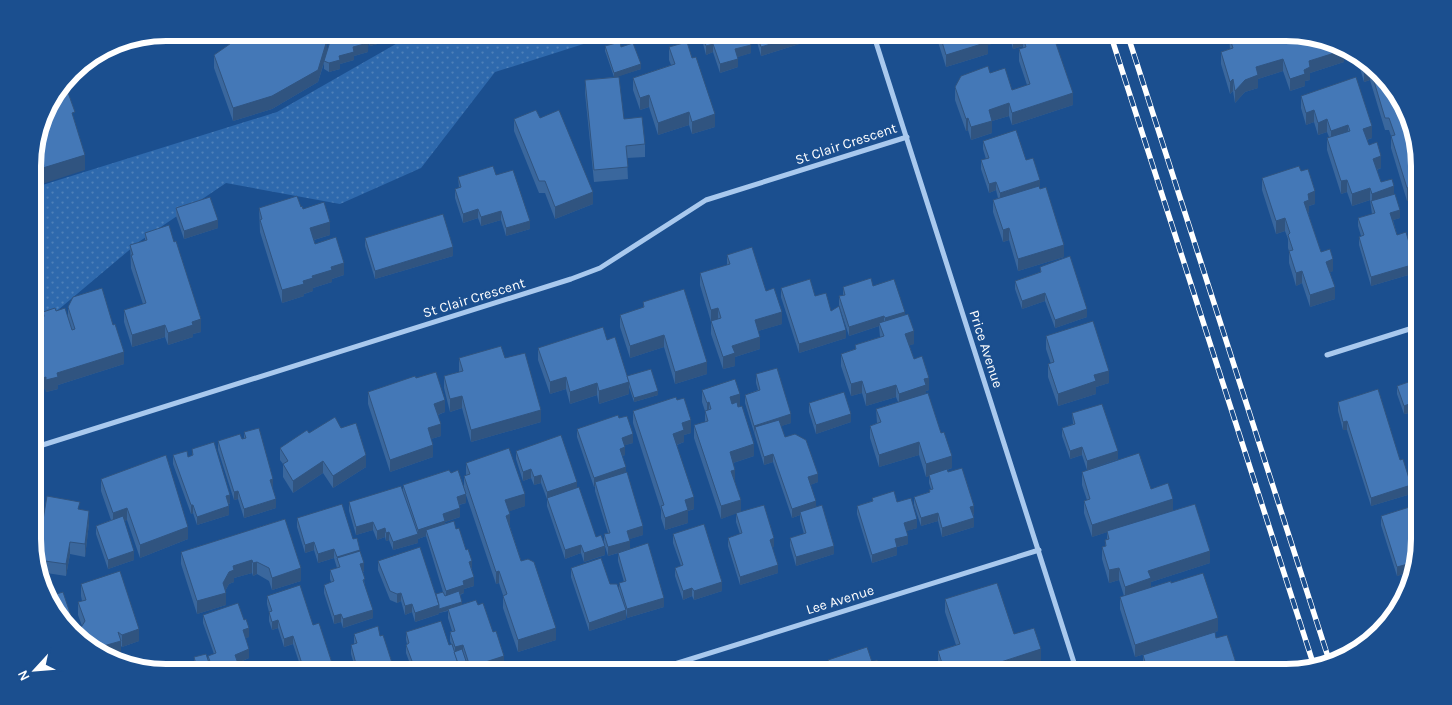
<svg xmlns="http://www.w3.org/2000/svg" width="1452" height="705" viewBox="0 0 1452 705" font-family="Karla,sans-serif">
	<defs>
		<pattern id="park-dots" width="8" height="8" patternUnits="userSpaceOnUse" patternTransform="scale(1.25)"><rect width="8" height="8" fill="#2e69ad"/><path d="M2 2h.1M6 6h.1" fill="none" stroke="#4d80b9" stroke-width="1.8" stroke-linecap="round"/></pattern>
	</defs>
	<rect width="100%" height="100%" fill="#1b4f8f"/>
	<polygon fill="url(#park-dots)" points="410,33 618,33 495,72 421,168 340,204 226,183 140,241 33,331 33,188 277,112 408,37"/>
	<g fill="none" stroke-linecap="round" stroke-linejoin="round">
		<g stroke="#a9c9ee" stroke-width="5">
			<polyline points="873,33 1077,672"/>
			<polyline points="1327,355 1419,326"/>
			<polyline points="33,448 571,279 600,268 706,200 907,137"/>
			<polyline points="649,672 1039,550"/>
		</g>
		<defs>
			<g id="rail">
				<polyline points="1110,33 1314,666"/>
				<polyline points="1127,33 1329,660"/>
			</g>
		</defs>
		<use href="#rail" stroke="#fff" stroke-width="5.5"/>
		<use href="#rail" stroke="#1b4f8f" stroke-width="4" stroke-dasharray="11" stroke-linecap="butt"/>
	</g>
	<g fill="#3a679d">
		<polygon points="339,32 400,32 385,42 370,46 369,43 368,43 368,52 354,56 354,60 340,64 340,69 329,72 324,69 324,63 318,82 272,109 233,121 214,68 214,55 327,51"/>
		<polygon points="700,32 747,32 751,53 737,57 738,67 720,73 713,52 706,55"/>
		<polygon points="754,32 818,32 818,38 761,56"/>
		<polygon points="937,32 1052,32 1073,105 1012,125 1009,116 992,121 992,133 971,140 968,130 966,131 955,100 955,87 990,73 1012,90 1027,85 1019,61 1019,49 1023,48 1023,46 1013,49 1010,38 988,45 988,54 946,67 937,39"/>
		<polygon points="1229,36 1344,62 1310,73 1310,80 1305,81 1305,86 1290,91 1283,71 1258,79 1258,88 1245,92 1235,103 1233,91 1230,94 1221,64 1221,52 1230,49"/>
		<polygon points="605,46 621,47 641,69 615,77 624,119 645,144 645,157 627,158 628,179 594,182 585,93 585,80 614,77 605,51"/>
		<polygon points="669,47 715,127 692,134 689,125 658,135 649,107 640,110 633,90 633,78 671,65 669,60"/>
		<polygon points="1357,58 1392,85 1418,149 1419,260 1413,243 1413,231 1416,229 1413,219 1413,206 1411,200 1407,201 1391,148 1391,136 1389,130 1385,130 1370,80 1364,82"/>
		<polygon points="1301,96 1372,138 1367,140 1369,145 1381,168 1377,170 1381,182 1394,194 1400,218 1393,220 1397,235 1415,273 1371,286 1359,245 1359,237 1361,236 1358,226 1358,218 1372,214 1370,200 1352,206 1347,192 1341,194 1327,150 1327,138 1329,137 1327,132 1318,135 1314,122 1306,125 1301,108"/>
		<polygon points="540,118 593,204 555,219 545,193 539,193 514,131 514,119"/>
		<polygon points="983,141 1026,160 1040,180 1040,189 1064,257 1018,271 1009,240 1003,242 993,212 993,200 998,198 996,190 989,193 981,169 981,160 986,159 983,149"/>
		<polygon points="1301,171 1315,204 1309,206 1309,212 1308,213 1321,252 1333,271 1330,272 1335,299 1310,307 1302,283 1296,286 1289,263 1289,251 1288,248 1288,239 1285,231 1276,234 1262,190 1262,178"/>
		<polygon points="496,175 530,229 506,236 501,220 481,226 478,218 463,223 455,198 455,189 459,188 458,177"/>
		<polygon points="301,207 330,235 314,240 315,244 344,275 332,279 332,282 313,288 313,291 304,294 304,296 282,303 260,232 259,208"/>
		<polygon points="176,208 218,228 184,239 176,216"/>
		<polygon points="145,233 201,332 193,334 193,337 168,345 165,337 132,347 124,322 124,310 143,304 131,268 130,245 145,241"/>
		<polygon points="365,238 453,256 375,279 365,246"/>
		<polygon points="727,255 766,291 782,324 758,331 760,349 735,357 735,366 723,369 711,334 711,322 700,285 700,273 727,265"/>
		<polygon points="1040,267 1087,317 1055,328 1045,301 1022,309 1015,289 1015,281 1040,272"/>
		<polygon points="873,286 905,315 914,344 909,345 914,359 929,390 926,391 926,393 952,468 947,470 974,514 973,515 974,527 942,537 938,521 921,526 914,505 914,497 929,492 929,490 931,489 929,483 929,476 926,477 919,455 879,467 870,438 870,426 877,423 876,409 898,402 896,397 866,406 862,393 851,396 841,366 841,354 855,349 855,345 880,337 879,326 849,336 839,305 839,296 843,295 843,287"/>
		<polygon points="781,288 815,296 831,311 846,338 799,353 781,297"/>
		<polygon points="643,302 707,374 675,384 664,347 630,358 620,327 620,315 643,308"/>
		<polygon points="68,307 124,364 58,385 58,389 46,392 37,324 41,322 43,318 43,312 56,311 68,318"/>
		<polygon points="1046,336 1109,383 1096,387 1096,394 1058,406 1048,377 1048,364 1051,364 1046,349"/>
		<polygon points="607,340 627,376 658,395 634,402 629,387 629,394 599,404 597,395 570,404 566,389 550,394 538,360 538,348"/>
		<polygon points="459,358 505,358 541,422 471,442 462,408 450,412 444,388 444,376 459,372"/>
		<polygon points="756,374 791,423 781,426 785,437 818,482 810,485 816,507 834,554 796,566 790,546 790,538 804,534 800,520 800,515 792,518 773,462 764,465 745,403 745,395 758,390 756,383"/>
		<polygon points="1419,374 1419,445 1409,413 1404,414 1397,394 1397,386 1416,380 1416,375"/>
		<polygon points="416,378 445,412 438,415 441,436 431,439 433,457 390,472 368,404 368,392"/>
		<polygon points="702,390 740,406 754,456 733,463 735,482 741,512 774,547 772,547 778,573 740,585 728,546 728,538 740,534 736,522 736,513 721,519 694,438 694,425 705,422 705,411 702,402"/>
		<polygon points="677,400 691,433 684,435 684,442 677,445 694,509 688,511 688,523 665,530 661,518 661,510 633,423 633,411"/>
		<polygon points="1338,402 1411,494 1371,506 1347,430 1343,430 1338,411"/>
		<polygon points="809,403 851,422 816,434 809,412"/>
		<polygon points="1072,413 1118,459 1087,470 1082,455 1070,459 1062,436 1062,428 1073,424"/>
		<polygon points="619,418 633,443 625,445 625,455 622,456 626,473 643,535 629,539 630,549 664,607 627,618 626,613 626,619 589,631 571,577 571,568 610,584 619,591 619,583 624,582 618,561 618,553 608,556 604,543 604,534 608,533 595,491 595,486 594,487 577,437 577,429"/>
		<polygon points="244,432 273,488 272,488 276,508 244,518 238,499 234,500 218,450 218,441 244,439"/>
		<polygon points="309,433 366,467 333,488 323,473 293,493 283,477 283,464 280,460 280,448"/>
		<polygon points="192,449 230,503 229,504 229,515 197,525 193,513 191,514 173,464 173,455 188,457 192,456"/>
		<polygon points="516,451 577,488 596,537 605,555 584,562 581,553 565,559 547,506 547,499 541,483 534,485 531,478 523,481 516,459"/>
		<polygon points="466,463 525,506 509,511 510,527 521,561 556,640 518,652 503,608 503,595 499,583 496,584 464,489 464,476 466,476"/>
		<polygon points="1082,472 1151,489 1173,511 1210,563 1151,582 1151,587 1171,583 1218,631 1135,657 1120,609 1120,597 1124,596 1119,580 1109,583 1102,559 1102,547 1105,546 1105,540 1107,539 1107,532 1092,537 1084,513 1084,501 1087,500 1082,485"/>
		<polygon points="451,473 466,503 459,505 460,517 445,522 445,523 456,529 472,569 474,586 464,589 464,593 460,595 462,605 504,664 479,672 413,672 406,653 406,645 407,644 406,640 406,632 452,646 450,641 450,632 452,631 448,618 448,611 439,613 439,614 415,622 412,612 405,615 401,601 397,603 390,600 378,570 378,561 436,594 443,592 426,536 418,539 418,538 418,543 393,550 389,540 386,541 385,537 377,540 373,530 356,535 349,511 349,502 403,493 403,485"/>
		<polygon points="101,479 188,539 140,558 127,520 124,521 134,560 108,569 96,534 96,526 111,520 101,491"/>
		<polygon points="872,498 897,502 917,528 906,531 908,544 897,547 897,555 872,563 857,514 857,506 872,501"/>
		<polygon points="80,509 89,523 85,557 70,554 66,576 40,572 34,557 34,514 39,519 38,525 42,526"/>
		<polygon points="1381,516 1420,540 1413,571 1397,576 1381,525"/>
		<polygon points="297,518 360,551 364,571 363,572 365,587 373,618 343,628 341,622 334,624 324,593 324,585 331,582 330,579 330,570 337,568 334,558 318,563 314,550 305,553 297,527"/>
		<polygon points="285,519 301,581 272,590 269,581 257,574 253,576 252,573 234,578 234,582 229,584 225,591 226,605 197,614 181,564 181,552"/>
		<polygon points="673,534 722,591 694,600 692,596 683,600 675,576 675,568 681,566 673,543"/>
		<polygon points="1405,581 1409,590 1397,605 1397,596 1406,593 1405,589"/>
		<polygon points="81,584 139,641 122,647 121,646 121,654 114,655 114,662 80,636 80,629 82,626 78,615 78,602 82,601 81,596"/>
		<polygon points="267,596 313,625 332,671 329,672 301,668 293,644 284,647 278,628 272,630 269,621 269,612 267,604"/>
		<polygon points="945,599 1014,634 1041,661 1007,672 941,672 938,663 938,651 956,645 945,612"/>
		<polygon points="203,615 249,637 245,638 249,658 238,663 241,672 197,672 194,662 194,657 208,661 208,656 214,654 203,623"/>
		<polygon points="354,634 380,636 395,672 351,672 351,665 354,664 351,654 351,645 354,644"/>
		<polygon points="1216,638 1239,672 1145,672 1143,668 1143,655"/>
		<polygon points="828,660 872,662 881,672 829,672 828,669"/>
	</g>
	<g fill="#305480">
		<polygon points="386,32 400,32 385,42 370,46 370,37"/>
		<polygon points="809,32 818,32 818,38 761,56 761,47"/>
		<polygon points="988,32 1010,32 1010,38 988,45 988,54 946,67 946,55"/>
		<polygon points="1026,32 1044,32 1023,37 1023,46 1013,49 1013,37"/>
		<polygon points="366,35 369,35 368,52 354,56 354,60 340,64 340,69 329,72 329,63 353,47"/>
		<polygon points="327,40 327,52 318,82 272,109 233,121 233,108"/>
		<polygon points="713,44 713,52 706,55 706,46"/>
		<polygon points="751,45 751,53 735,58 735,49"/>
		<polygon points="1344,50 1344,62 1310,73 1310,80 1305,81 1305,86 1290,91 1290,79 1304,70 1309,61"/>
		<polygon points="738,59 738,67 720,73 720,64"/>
		<polygon points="1283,59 1283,71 1258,79 1258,88 1245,92 1235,103 1235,91 1256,67"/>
		<polygon points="641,64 641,69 614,78 614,73"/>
		<polygon points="1370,68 1370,80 1364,82 1364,69"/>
		<polygon points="1233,79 1233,91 1230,94 1230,82"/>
		<polygon points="1073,93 1073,105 1012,125 1012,113"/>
		<polygon points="649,95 649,107 640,110 640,98"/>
		<polygon points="1009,103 1009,116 992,121 992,133 971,140 971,127 989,110"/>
		<polygon points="1314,110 1314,122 1306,125 1306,113"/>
		<polygon points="689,112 689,125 658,135 658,123"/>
		<polygon points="715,114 715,127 692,134 692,122"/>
		<polygon points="968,118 968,130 966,131 966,119"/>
		<polygon points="1327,119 1327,132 1318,135 1318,123"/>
		<polygon points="1348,125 1348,137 1331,143 1331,131"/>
		<polygon points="1372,126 1372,138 1363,141 1363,129"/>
		<polygon points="85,155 85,170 33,187 33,171"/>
		<polygon points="1381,156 1381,168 1373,171 1373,159"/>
		<polygon points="1040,180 1040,189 1000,202 1000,193"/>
		<polygon points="1347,180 1347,192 1341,194 1341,181"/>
		<polygon points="996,182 996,190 989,193 989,184"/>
		<polygon points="1394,186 1394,198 1372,206 1372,194"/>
		<polygon points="1411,187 1411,200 1407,201 1407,188"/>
		<polygon points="1370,188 1370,200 1352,206 1352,194"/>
		<polygon points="1315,191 1315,204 1309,206 1309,212 1304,214 1304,202 1308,194"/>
		<polygon points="593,192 593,204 555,219 555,207"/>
		<polygon points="478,209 478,218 463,223 463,214"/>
		<polygon points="1400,210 1400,218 1390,221 1390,213"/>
		<polygon points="501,211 501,220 481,226 481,217"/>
		<polygon points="1285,218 1285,231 1276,234 1276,221"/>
		<polygon points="218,220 218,228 184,239 184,231"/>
		<polygon points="530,221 530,229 506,236 506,228"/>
		<polygon points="330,222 330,235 310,241 310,228"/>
		<polygon points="1009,228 1009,240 1003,242 1003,230"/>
		<polygon points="1064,245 1064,257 1018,271 1018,259"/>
		<polygon points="453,247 453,256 375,279 375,271"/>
		<polygon points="1333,259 1333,271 1326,274 1326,262"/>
		<polygon points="344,263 344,275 332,279 332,282 313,288 313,291 304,294 304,296 282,303 282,290 303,281 312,276 331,267"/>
		<polygon points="1415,264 1415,273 1371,286 1371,277"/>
		<polygon points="1302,271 1302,283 1296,286 1296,273"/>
		<polygon points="1335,287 1335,299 1310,307 1310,295"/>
		<polygon points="1045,293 1045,301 1022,309 1022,301"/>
		<polygon points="718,308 718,320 711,322 711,310"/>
		<polygon points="1087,309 1087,317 1055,328 1055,320"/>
		<polygon points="782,312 782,324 755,332 755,320"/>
		<polygon points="905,312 905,321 885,327 885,318"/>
		<polygon points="884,316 884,325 879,323 879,326 849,336 849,327"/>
		<polygon points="201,319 201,332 193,334 193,337 168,345 168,333 192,322"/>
		<polygon points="165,325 165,337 132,347 132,335"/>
		<polygon points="846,330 846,338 799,353 799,344"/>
		<polygon points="914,331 914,344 905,347 905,334"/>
		<polygon points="664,335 664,347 630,358 630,346"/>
		<polygon points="760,337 760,349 735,357 735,366 723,369 723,357 732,346"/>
		<polygon points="124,352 124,364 58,385 58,389 46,392 46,380 57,373"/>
		<polygon points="707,362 707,374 675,384 675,372"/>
		<polygon points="1109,371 1109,383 1096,387 1096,394 1058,406 1058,394 1094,375"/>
		<polygon points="46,377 46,389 33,393 33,381"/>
		<polygon points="566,377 566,389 550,394 550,382"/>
		<polygon points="929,378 929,390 926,391 926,397 899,406 899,394 924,379"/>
		<polygon points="862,381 862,393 851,396 851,384"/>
		<polygon points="629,382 629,394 599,404 599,391"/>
		<polygon points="597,383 597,395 570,404 570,392"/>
		<polygon points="896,385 896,397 866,406 866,394"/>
		<polygon points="658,391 658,395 634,402 634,398"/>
		<polygon points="740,394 740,406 730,409 730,397"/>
		<polygon points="462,396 462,408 450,412 450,399"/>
		<polygon points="445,400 445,412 434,416 434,404"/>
		<polygon points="709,402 709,415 707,415 707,403"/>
		<polygon points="1409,404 1409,413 1404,414 1404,406"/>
		<polygon points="541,410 541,422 471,442 471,430"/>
		<polygon points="791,414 791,423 757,434 755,427 754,434 754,426"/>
		<polygon points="851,414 851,422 816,434 816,425"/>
		<polygon points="691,420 691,433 684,435 684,442 673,446 673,434 682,423"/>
		<polygon points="1347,421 1347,430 1343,430 1343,422"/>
		<polygon points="441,424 441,436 428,440 428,428"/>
		<polygon points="633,434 633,443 622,446 622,438"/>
		<polygon points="919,442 919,455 879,467 879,455"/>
		<polygon points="754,444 754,456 730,464 730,452"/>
		<polygon points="433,445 433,457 390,472 390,460"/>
		<polygon points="625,447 625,455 620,457 620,449"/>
		<polygon points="1082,447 1082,455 1070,459 1070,451"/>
		<polygon points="1118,451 1118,459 1087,470 1087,461"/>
		<polygon points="773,454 773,462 764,465 764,457"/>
		<polygon points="366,455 366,467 333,488 333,476"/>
		<polygon points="952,456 952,468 926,477 926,464"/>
		<polygon points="323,461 323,473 293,493 293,481"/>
		<polygon points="626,467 626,476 595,482 595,486 594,487 594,478"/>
		<polygon points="531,469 531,478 523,481 523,472"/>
		<polygon points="735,470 735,482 731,483 731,471"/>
		<polygon points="818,474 818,482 808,486 808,477"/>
		<polygon points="541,475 541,483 534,485 534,477"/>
		<polygon points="273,479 273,488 270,489 270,480"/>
		<polygon points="577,482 577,490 547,500 547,492"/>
		<polygon points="1411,485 1411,494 1371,506 1371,498"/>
		<polygon points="238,491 238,499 234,500 234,492"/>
		<polygon points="466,494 466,503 457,505 457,497"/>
		<polygon points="525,494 525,506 505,513 505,500"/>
		<polygon points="230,495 230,503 226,505 226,496"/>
		<polygon points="694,497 694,509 688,511 688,523 665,530 665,518 685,500"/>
		<polygon points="276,499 276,508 244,518 244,509"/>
		<polygon points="1173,499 1173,511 1092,537 1092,525"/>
		<polygon points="741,500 741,512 721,519 721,506"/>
		<polygon points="816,501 816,510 800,512 800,515 792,518 792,509"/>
		<polygon points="191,505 193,505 193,513 191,514"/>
		<polygon points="229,506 229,515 197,525 197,517"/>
		<polygon points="974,506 974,514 970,515 970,507"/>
		<polygon points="127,508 127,520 113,525 113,513"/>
		<polygon points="460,508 460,517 445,522 445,530 426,530 426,536 418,539 418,530 443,514"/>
		<polygon points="89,511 89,523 85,557 85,544"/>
		<polygon points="938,513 938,521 921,526 921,518"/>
		<polygon points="510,514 510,527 506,528 506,516"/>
		<polygon points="974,518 974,527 942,537 942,528"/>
		<polygon points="917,519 917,528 904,532 904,523"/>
		<polygon points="373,522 373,530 356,535 356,527"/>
		<polygon points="643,526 643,535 627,540 627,531"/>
		<polygon points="188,527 188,539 140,558 140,545"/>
		<polygon points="385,528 385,537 377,540 377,531"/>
		<polygon points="389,532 389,540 386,541 386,533"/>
		<polygon points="418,534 418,543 393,550 393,542"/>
		<polygon points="908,536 908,544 897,547 897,555 872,563 872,555 895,539"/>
		<polygon points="774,538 774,547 770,548 770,540"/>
		<polygon points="630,541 630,549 608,556 608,547"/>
		<polygon points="70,542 70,554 66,576 66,564"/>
		<polygon points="314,542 314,550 305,553 305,545"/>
		<polygon points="581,545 581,553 565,559 565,550"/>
		<polygon points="605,546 605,555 584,562 584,553"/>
		<polygon points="834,546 834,554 796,566 796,557"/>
		<polygon points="334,549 334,558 318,563 318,554"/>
		<polygon points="360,550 360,558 337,558 337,565 337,557"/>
		<polygon points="134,551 134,560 108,569 108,560"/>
		<polygon points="1210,551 1210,563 1151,582 1151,590 1125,599 1125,587 1148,571"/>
		<polygon points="252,560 252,573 234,578 234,582 229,584 224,593 226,593 226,605 197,614 197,601 223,583 229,572 233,566"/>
		<polygon points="472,561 472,569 469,562"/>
		<polygon points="257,562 257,574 253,576 253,563"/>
		<polygon points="1415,562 1413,571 1397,576 1397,567"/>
		<polygon points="364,563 364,571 360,572 360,564"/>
		<polygon points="778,565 778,573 740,585 740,577"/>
		<polygon points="301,568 301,581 272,590 272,578"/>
		<polygon points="1119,568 1119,580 1109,583 1109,570"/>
		<polygon points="499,571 499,583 496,584 496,572"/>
		<polygon points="474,577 474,586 464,589 464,593 446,599 446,591 463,581"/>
		<polygon points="722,582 722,591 694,600 694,591"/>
		<polygon points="692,588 692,596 683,600 683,591"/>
		<polygon points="401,593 401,601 397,603 397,594"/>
		<polygon points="664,598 664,607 627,618 627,609"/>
		<polygon points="462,602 462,606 439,613 439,609"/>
		<polygon points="412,604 412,612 405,615 405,606"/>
		<polygon points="439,605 439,614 415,622 415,613"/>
		<polygon points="373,610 373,618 343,628 343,619"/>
		<polygon points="626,610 626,619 589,631 589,623"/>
		<polygon points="341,614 341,622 334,624 334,616"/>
		<polygon points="1218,618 1218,631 1135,657 1135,645"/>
		<polygon points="278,620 278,628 272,630 272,622"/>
		<polygon points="73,622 73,630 65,624"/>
		<polygon points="249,628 249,637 243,639 243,630"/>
		<polygon points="556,628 556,640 518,652 518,640"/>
		<polygon points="139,629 139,641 122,647 122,635"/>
		<polygon points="293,636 293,644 284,647 284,639"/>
		<polygon points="121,641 121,654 108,657 96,648"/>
		<polygon points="463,645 463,653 455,655 455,647"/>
		<polygon points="249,649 249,658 235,664 235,655"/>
		<polygon points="1041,649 1041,661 1007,672 970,672"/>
		<polygon points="504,656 504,664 479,672 470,672 470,667"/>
		<polygon points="332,663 332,671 329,672 327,665"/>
		<polygon points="460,669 460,672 450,672"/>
	</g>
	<g fill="#4478b7" stroke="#305480">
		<polygon points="247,32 324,32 327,40 318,70 272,96 233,108 214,55"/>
		<polygon points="339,32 386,32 370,37 369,35 366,35 368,43 353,47 354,52 339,56 340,60 329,63 324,61 332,35"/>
		<polygon points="702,32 747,32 751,45 735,49 738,59 720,64 713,44 706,46"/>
		<polygon points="756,32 809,32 761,47"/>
		<polygon points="939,32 988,32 985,33 988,42 946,55"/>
		<polygon points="1012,32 1026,32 1013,37"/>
		<polygon points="1037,32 1052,32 1073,93 1012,113 1009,103 989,110 992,121 971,127 968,118 966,119 955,87 961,76 988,66 990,73 1005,68 1012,90 1030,84 1019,49 1026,47 1023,37"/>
		<polygon points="1239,32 1286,32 1338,43 1344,48 1344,50 1309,61 1310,67 1304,70 1305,74 1290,79 1283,59 1256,67 1258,75 1245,80 1235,91 1233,79 1230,82 1221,52 1233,48 1229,36"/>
		<polygon points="620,42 621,47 633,43 641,64 614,73 605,46"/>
		<polygon points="687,42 692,58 696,57 715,114 692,122 689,112 658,123 649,95 640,98 633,78 675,64 669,47"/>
		<polygon points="1362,62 1392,85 1418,149 1419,224 1413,207 1417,204 1411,187 1407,188 1391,136 1395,135 1389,118 1385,118 1370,68 1364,69"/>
		<polygon points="619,77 624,119 642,117 645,144 626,146 628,167 594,170 585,80"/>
		<polygon points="1356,77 1372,126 1363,129 1369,145 1377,142 1381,156 1373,159 1381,182 1392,179 1394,186 1372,194 1370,188 1352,194 1347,180 1341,181 1327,138 1350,131 1348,125 1331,131 1327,119 1318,123 1314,110 1306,113 1301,96"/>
		<polygon points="62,86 63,88 66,87 75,112 72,113 85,155 33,171 33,157 46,107"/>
		<polygon points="536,110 540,118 559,110 593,192 555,207 545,181 539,181 514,119"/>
		<polygon points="1016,130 1026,160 1033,158 1040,180 1000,193 996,182 989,184 981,160 989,158 983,141"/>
		<polygon points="493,166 496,175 513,170 530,221 506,228 501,211 481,217 478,209 463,214 455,189 461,187 458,177"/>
		<polygon points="1299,166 1301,171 1308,169 1315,191 1308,194 1309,200 1304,202 1321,252 1330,249 1333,259 1326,262 1335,287 1310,295 1302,271 1296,273 1289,251 1293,250 1288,235 1290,233 1285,218 1276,221 1262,178"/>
		<polygon points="1039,186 1040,189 1046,187 1064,245 1018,259 1009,228 1003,230 993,200"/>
		<polygon points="1395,194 1400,210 1390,213 1397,235 1406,232 1415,264 1371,277 1359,237 1364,235 1358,218 1375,213 1371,201"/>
		<polygon points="297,196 301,207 302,206 303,209 324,202 330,222 310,228 315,244 336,237 344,263 331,267 332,270 312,276 313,278 303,281 304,284 282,290 260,220 262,219 259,208"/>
		<polygon points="210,197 218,220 184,231 176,208"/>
		<polygon points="443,214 453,247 375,271 365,238"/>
		<polygon points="169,225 174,242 176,241 201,319 192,322 193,325 168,333 165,325 132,335 124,310 146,303 131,255 133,255 130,245 147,240 145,233"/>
		<polygon points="1419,228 1419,248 1413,231"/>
		<polygon points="752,247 766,291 774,288 782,312 755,320 760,337 732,346 735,353 723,357 711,321 721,318 718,308 711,310 700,273 730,264 727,255"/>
		<polygon points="1070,256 1087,309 1055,320 1045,293 1022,301 1015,281 1041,272 1040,267"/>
		<polygon points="871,278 873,286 894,279 905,312 885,318 884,316 849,327 839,296 845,295 843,287"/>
		<polygon points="810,279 815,296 826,293 831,311 839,306 846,330 799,344 781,288"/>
		<polygon points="102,288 113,325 115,324 124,352 57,373 58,377 46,380 46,377 33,381 33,332 37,325 37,324 41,322 44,316 43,312 55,308 56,311 65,308 72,330 75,329 68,307 73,297"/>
		<polygon points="684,289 707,362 675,372 664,335 630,346 620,315 644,307 643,302"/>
		<polygon points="908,314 914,331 905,334 914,359 922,356 929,378 924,379 926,385 899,394 896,385 866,394 862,381 851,384 841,354 856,349 855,345 884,336 879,323"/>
		<polygon points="1093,321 1109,371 1094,375 1096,381 1058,394 1048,364 1054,362 1046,336"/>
		<polygon points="603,327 607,340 615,337 629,382 599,391 597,383 570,392 566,377 550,382 538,348"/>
		<polygon points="501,346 505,358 525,353 541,410 471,430 462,396 450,399 444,376 463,371 459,358"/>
		<polygon points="777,368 791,414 754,426 745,395 760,390 756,374"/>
		<polygon points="651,369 658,391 634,398 627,376"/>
		<polygon points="436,372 445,400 434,404 441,424 428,428 433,445 390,460 368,392 415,376 416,378"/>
		<polygon points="1419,374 1419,436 1409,404 1404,406 1397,386 1417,379 1416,375"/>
		<polygon points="735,379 740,394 730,397 732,404 737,402 738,407 742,406 754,444 730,452 735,470 731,471 741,500 721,506 694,425 708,421 705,411 711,409 709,402 707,403 702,390"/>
		<polygon points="1378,389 1400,460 1403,459 1411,485 1371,498 1347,421 1343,422 1338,402"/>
		<polygon points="844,392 851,414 816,425 809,403"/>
		<polygon points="928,393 941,433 944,432 952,456 926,464 919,442 879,455 870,426 881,422 876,409"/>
		<polygon points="676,397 677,400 684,398 691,420 682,423 684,430 673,434 694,497 685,500 688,510 665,518 661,506 664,505 633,411"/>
		<polygon points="1102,404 1118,451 1087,461 1082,447 1070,451 1062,428 1075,424 1072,413"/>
		<polygon points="618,415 619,418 627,416 633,434 622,438 625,447 620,449 626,467 594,478 577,429"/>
		<polygon points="335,417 341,428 356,423 366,455 333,476 323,461 293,481 283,464 288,461 280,448 307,430 309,433"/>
		<polygon points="779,420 785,437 795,434 806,440 818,474 808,477 816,501 792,509 773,454 764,457 755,427"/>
		<polygon points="259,428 273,479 270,480 276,499 244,509 238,491 234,492 218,441 240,434 242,439 246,438 244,432"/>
		<polygon points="561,435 577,482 547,492 541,475 534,477 531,469 523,472 516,451"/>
		<polygon points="214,442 230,495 226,496 229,506 197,517 193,505 191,505 173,455 187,451 188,457 193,455 192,449"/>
		<polygon points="509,448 525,494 505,500 510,514 506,516 521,561 528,559 534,562 556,628 518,640 503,596 507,594 499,571 496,572 464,476 470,474 466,463"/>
		<polygon points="1139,453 1151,489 1168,483 1173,499 1092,525 1084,501 1090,499 1082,472"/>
		<polygon points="166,455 188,527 140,545 127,508 113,513 101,479"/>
		<polygon points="962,468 974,506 970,507 974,518 942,528 938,513 921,518 914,497 930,492 929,490 933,489 929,475 947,469 948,472"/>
		<polygon points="449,470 451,473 458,470 466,494 457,497 460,508 443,514 445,521 418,530 403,485"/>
		<polygon points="627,472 643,526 627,531 630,541 608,547 604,534 610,533 595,482"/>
		<polygon points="401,486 418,534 393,542 389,532 386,533 385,528 377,531 373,522 356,527 349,502"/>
		<polygon points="579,487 596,537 601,535 605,546 584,553 581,545 565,550 547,498"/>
		<polygon points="894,491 897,502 911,498 917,519 904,523 908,536 895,539 897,547 872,555 857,506 873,501 872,498"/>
		<polygon points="47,496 80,502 78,509 89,511 85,544 70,542 66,564 38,560 37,565 34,557 34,535 36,535 38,525 42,526"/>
		<polygon points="342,504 353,539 357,538 360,550 337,557 334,549 318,554 314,542 305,545 297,518"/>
		<polygon points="1195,504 1210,551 1148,571 1151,578 1125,587 1119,568 1109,570 1102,547 1106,546 1105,540 1109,539 1107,531"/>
		<polygon points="1419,504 1420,540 1415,562 1397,567 1381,516"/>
		<polygon points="764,505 774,538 770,540 778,565 740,577 728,538 742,533 736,513"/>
		<polygon points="822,505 834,546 796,557 790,538 806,533 800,512"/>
		<polygon points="34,514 39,515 36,535 34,535"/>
		<polygon points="123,516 134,551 108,560 96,526"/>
		<polygon points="285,519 301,568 272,578 269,568 257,562 253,563 252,560 233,566 234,570 229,572 223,583 226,593 197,601 181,552"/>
		<polygon points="454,521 456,529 459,528 466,550 468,549 472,561 469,562 474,577 463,581 464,585 446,591 426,530"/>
		<polygon points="704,524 722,582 694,591 692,588 683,591 675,568 683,565 673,534"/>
		<polygon points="648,543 664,598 627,609 619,583 626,581 618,553"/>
		<polygon points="420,547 439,605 415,613 412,604 405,606 401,593 397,594 390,591 378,561"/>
		<polygon points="360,551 364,563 360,564 365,579 363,580 373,610 343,619 341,614 334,616 324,585 334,581 330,570 340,567 337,558"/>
		<polygon points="601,558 610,584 617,584 626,610 589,623 571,568"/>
		<polygon points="120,571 139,629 122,635 118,632 121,641 96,648 83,638 80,629 85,621 78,602 86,600 81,584"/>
		<polygon points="1203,573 1218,618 1135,645 1120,597 1171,581 1171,583"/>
		<polygon points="1412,579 1409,590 1408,592 1405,581"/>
		<polygon points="997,583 1014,634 1034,628 1041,649 970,672 945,672 938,651 960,644 945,599"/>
		<polygon points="300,585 313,625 319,623 332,663 327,665 329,672 292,672 293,670 303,667 293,636 284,639 278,620 272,622 269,612 272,611 267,596"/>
		<polygon points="459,591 462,602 439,609 439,605 436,594 443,592 445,596"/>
		<polygon points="63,592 73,622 65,624 60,620 50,596"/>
		<polygon points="1408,593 1399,603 1397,596"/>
		<polygon points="476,600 478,605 483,603 493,632 496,631 504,656 470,667 463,645 455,647 450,632 455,631 448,609"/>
		<polygon points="238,603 244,620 246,619 249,628 243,630 249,649 235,655 241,672 214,672 208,656 216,653 203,615"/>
		<polygon points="441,621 449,645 452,644 460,669 450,672 416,672 406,645 409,643 406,632"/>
		<polygon points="378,626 380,636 383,635 395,672 354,672 351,665 356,664 351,645 357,643 354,634"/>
		<polygon points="1215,632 1216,638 1227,635 1239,672 1146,672 1148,672 1143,655"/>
		<polygon points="867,647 872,662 877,660 881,672 831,672 828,660"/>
		<polygon points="112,648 117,663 114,662 100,651"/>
		<polygon points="462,649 469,670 460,672 460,669 454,652"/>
		<polygon points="206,654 212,672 198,672 194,657"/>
	</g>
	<g text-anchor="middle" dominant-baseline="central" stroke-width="4.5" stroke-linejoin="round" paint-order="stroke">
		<g font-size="14" fill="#fff" stroke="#1b4f8f">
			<text transform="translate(846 144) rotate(-18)">St Clair Crescent</text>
			<text transform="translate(474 298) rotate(-17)">St Clair Crescent</text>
			<text transform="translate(986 349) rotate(72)">Price Avenue</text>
			<text transform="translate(840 600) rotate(-17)">Lee Avenue</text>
		</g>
	</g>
	<path d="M0 0H1452V705H0ZM166 41H1286A125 125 0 0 1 1411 166V539A125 125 0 0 1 1286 664H166A125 125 0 0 1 41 539V166A125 125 0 0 1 166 41Z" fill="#1b4f8f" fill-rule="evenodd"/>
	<path fill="none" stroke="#fff" stroke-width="6" d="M166 41H1286A125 125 0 0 1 1411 166V539A125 125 0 0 1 1286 664H166A125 125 0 0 1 41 539V166A125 125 0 0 1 166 41Z"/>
	<g transform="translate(35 670) rotate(244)" stroke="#1b4f8f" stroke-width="4" paint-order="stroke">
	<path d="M0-4L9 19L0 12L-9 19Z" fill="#ffffff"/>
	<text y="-8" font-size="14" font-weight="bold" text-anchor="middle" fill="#ffffff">N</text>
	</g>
</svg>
